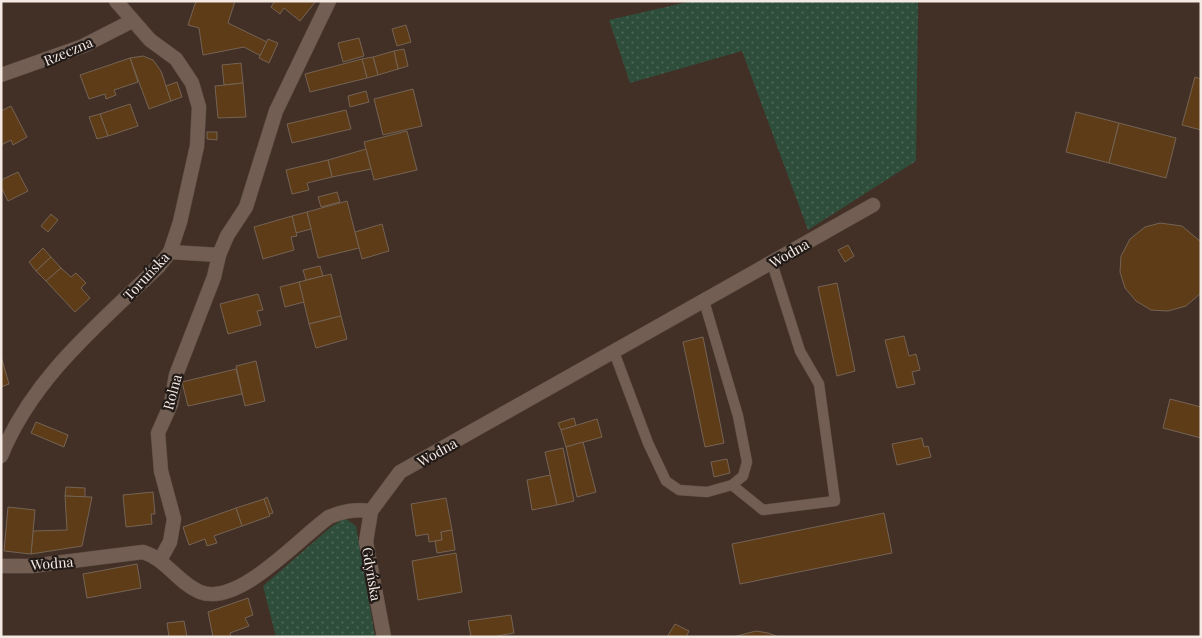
<svg xmlns="http://www.w3.org/2000/svg" width="1202" height="638" viewBox="0 0 1202 638" font-family="'Playfair Display',serif">
	<defs>
		<pattern id="grass-dots" width="8" height="8" patternUnits="userSpaceOnUse" patternTransform="scale(1.25)"><rect width="8" height="8" fill="#2e4e3b"/><path d="M2 2h.1M6 6h.1" fill="none" stroke="#4d6857" stroke-width="1.8" stroke-linecap="round"/></pattern>
	</defs>
	<rect width="100%" height="100%" fill="#423026"/>
	<g fill="url(#grass-dots)">
		<polygon points="692,1 918,1 916,161 808,230 742,51 630,83 609,20"/>
		<polygon points="345,518 356,526 375,637 276,637 263,586 331,527"/>
	</g>
	<g fill="#5e3c18" stroke="#746354">
		<polygon points="196,1 235,1 228,23 267,42 261,56 244,47 203,55 199,28 188,25"/>
		<polygon points="275,1 316,1 300,21 284,8 280,14 271,7"/>
		<polygon points="406,25 411,42 397,46 392,29"/>
		<polygon points="359,38 364,56 343,62 338,43"/>
		<polygon points="268,39 278,43 269,63 259,58"/>
		<polygon points="404,49 408,66 398,69 394,51"/>
		<polygon points="394,51 398,69 378,75 373,57"/>
		<polygon points="143,56 153,60 161,71 171,101 149,109 130,58"/>
		<polygon points="373,57 378,75 367,78 362,59"/>
		<polygon points="130,58 138,82 114,90 116,95 106,99 105,94 89,99 80,75"/>
		<polygon points="362,59 367,78 310,92 305,74"/>
		<polygon points="241,63 243,83 224,85 222,65"/>
		<polygon points="1195,77 1201,79 1201,130 1182,125"/>
		<polygon points="177,82 182,97 171,101 166,86"/>
		<polygon points="243,83 246,117 218,118 215,86"/>
		<polygon points="413,89 422,126 383,135 374,99"/>
		<polygon points="366,91 369,102 350,107 348,96"/>
		<polygon points="130,104 138,126 108,136 100,114"/>
		<polygon points="11,106 27,137 13,145 11,140 1,145 1,111"/>
		<polygon points="346,110 351,129 292,143 287,124"/>
		<polygon points="1076,112 1119,123 1109,163 1066,152"/>
		<polygon points="100,114 108,136 97,139 89,117"/>
		<polygon points="1119,123 1176,138 1166,178 1109,163"/>
		<polygon points="407,131 417,170 374,180 364,142"/>
		<polygon points="207,132 217,132 217,140 207,139"/>
		<polygon points="366,149 371,169 332,177 328,160"/>
		<polygon points="328,160 332,177 307,183 309,190 292,194 286,170"/>
		<polygon points="18,172 28,191 8,201 1,187 1,180"/>
		<polygon points="337,192 340,202 321,207 318,197"/>
		<polygon points="347,201 359,248 318,258 307,212"/>
		<polygon points="307,212 311,229 296,233 292,216"/>
		<polygon points="51,214 58,220 48,232 41,226"/>
		<polygon points="292,216 297,236 291,237 294,250 263,259 254,227"/>
		<polygon points="1160,223 1182,226 1201,242 1201,293 1186,306 1168,311 1151,310 1136,301 1125,288 1120,272 1121,256 1130,239 1145,227"/>
		<polygon points="382,224 389,251 362,259 355,232"/>
		<polygon points="848,245 854,256 845,262 838,250"/>
		<polygon points="43,248 51,257 36,271 29,262"/>
		<polygon points="51,257 61,268 46,281 36,271"/>
		<polygon points="320,266 323,276 306,280 303,270"/>
		<polygon points="61,268 71,277 76,273 86,283 81,288 90,298 75,312 46,281"/>
		<polygon points="331,274 341,316 309,324 299,282"/>
		<polygon points="299,282 304,302 285,307 280,287"/>
		<polygon points="837,283 855,371 837,376 818,287"/>
		<polygon points="258,294 263,310 257,311 261,325 228,334 220,304"/>
		<polygon points="341,316 347,339 316,348 309,324"/>
		<polygon points="904,336 909,356 916,354 920,370 912,372 915,384 897,388 885,340"/>
		<polygon points="703,337 724,443 705,447 683,342"/>
		<polygon points="1,356 9,384 1,387"/>
		<polygon points="256,361 265,401 245,406 236,366"/>
		<polygon points="236,369 242,394 188,406 182,382"/>
		<polygon points="1170,399 1201,407 1201,438 1163,428"/>
		<polygon points="574,418 576,426 561,430 558,423"/>
		<polygon points="597,419 602,437 566,447 561,430"/>
		<polygon points="36,422 68,435 64,447 31,433"/>
		<polygon points="922,438 924,447 928,446 931,457 897,465 892,444"/>
		<polygon points="583,442 596,492 577,497 566,447"/>
		<polygon points="563,448 574,501 557,505 545,452"/>
		<polygon points="727,459 730,473 714,477 711,462"/>
		<polygon points="550,475 557,505 532,510 527,480"/>
		<polygon points="66,487 85,488 85,497 65,496"/>
		<polygon points="153,492 155,514 151,514 152,524 126,527 123,495"/>
		<polygon points="65,496 92,497 82,546 31,554 33,531 67,530"/>
		<polygon points="267,497 273,513 269,514 264,499"/>
		<polygon points="446,498 452,530 441,532 442,540 429,542 428,534 416,536 411,504"/>
		<polygon points="264,499 270,516 242,526 236,508"/>
		<polygon points="8,507 35,510 31,554 4,551"/>
		<polygon points="236,508 242,526 214,536 217,543 207,546 205,539 189,545 183,527"/>
		<polygon points="884,513 892,553 740,584 732,544"/>
		<polygon points="452,530 455,550 437,553 435,541 442,540 441,532"/>
		<polygon points="456,553 462,592 418,600 412,561"/>
		<polygon points="137,564 141,588 87,598 83,574"/>
		<polygon points="248,598 253,615 245,618 249,626 230,633 231,637 213,637 208,612"/>
		<polygon points="511,615 514,633 492,637 471,637 468,621"/>
		<polygon points="184,621 187,637 169,637 167,623"/>
		<polygon points="675,624 689,631 686,637 667,637"/>
		<polygon points="756,631 768,633 779,637 733,637"/>
	</g>
	<g fill="none" stroke-linecap="round" stroke-linejoin="round">
		<defs>
			<g id="service">
				<polyline points="614,352 648,443 666,481 679,490 707,492 732,485 743,476 747,462 738,416 704,301"/>
				<polyline points="732,485 763,510 835,501 819,384 800,351 772,263"/>
			</g>
			<g id="minor">
				<polyline points="1,75 83,46 132,21"/>
				<polyline points="170,252 219,255 227,236 246,207 276,111 329,1"/>
				<path d="M 1,456 C 33,377 99,324 159,266 L 170,252 L 180,222 L 197,146 L 199,107 L 192,83 L 176,59 L 150,40 L 116,1"/>
				<polyline points="160,560 170,542 174,519 161,471 158,433 171,404 176,375 214,277 219,255"/>
				<path d="M 1,566 L 32,566 L 143,552 C 166,559 178,583 200,592 C 239,607 299,538 329,517 C 344,511 355,509 371,511"/>
				<polyline points="384,637 366,542 371,511 400,472 873,205"/>
			</g>
		</defs>
		<use href="#service" stroke="#5d4e46" stroke-width="11"/>
		<use href="#minor" stroke="#5d4e46" stroke-width="15"/>
		<use href="#service" stroke="#725e53" stroke-width="10"/>
		<use href="#minor" stroke="#725e53" stroke-width="14"/>
	</g>
	<g text-anchor="middle" dominant-baseline="central" stroke-width="4.5" stroke-linejoin="round" paint-order="stroke">
		<g font-size="14" fill="#f5e9e3" stroke="#221a16">
			<text transform="translate(68 51) rotate(-23)">Rzeczna</text>
			<text transform="translate(789 253) rotate(-30)">Wodna</text>
			<text transform="translate(146 276) rotate(-47)">Toruńska</text>
			<text transform="translate(172 392) rotate(-75)">Rolna</text>
			<text transform="translate(437 452) rotate(-29)">Wodna</text>
			<text transform="translate(52 563) rotate(-5)">Wodna</text>
			<text transform="translate(372 574) rotate(80)">Gdyńska</text>
		</g>
	</g>
	<rect width="1202" height="638" fill="none" stroke="#f5e9e3" stroke-width="5"/>
</svg>
